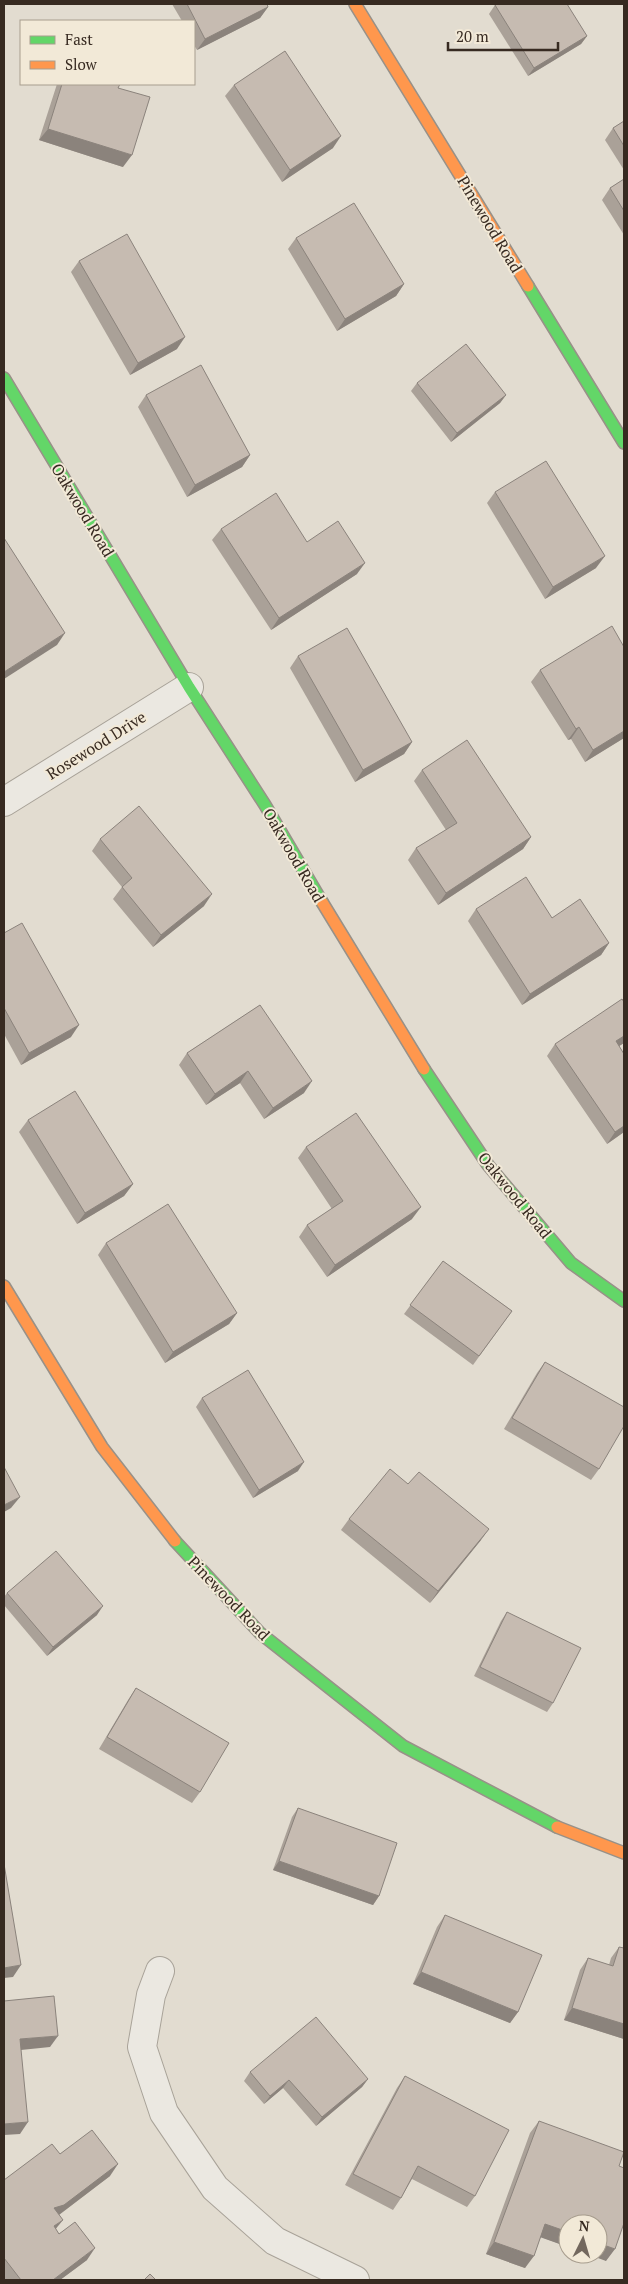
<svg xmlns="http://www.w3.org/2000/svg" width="628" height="2284" viewBox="0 0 628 2284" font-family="'PT Serif',serif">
	<rect width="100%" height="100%" fill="#e2dcd0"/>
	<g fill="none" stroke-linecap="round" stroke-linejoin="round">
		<defs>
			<g id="street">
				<polyline points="4,802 189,687"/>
				<polyline points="160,1971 151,1995 142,2047 164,2113 215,2188 275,2241 355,2280"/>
			</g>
			<g id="fast">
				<polyline points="528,286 624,443"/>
				<polyline points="4,378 189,687 265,805 322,902"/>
				<polyline points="424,1069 488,1165 571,1263 624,1301"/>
				<polyline points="175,1541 260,1633 403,1746 557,1827"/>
			</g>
			<g id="slow">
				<polyline points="355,4 528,286"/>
				<polyline points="322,902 424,1069"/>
				<polyline points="4,1286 102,1447 175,1541"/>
				<polyline points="557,1827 624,1853"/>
			</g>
		</defs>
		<use href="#street" stroke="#a8a298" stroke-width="30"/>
		<use href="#fast" stroke="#989188" stroke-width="14"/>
		<use href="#slow" stroke="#989188" stroke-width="14"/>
		<use href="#street" stroke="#ebe8e1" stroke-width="28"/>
		<use href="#fast" stroke="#63d668" stroke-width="11"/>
		<use href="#slow" stroke="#ff974d" stroke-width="11"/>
	</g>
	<g fill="#aaa198">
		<polygon points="172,4 267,4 268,7 260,18 197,50 194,45 194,21 182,21"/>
		<polygon points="495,5 587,36 581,44 528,76 489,14"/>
		<polygon points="57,84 120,84 118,88 123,167 39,140"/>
		<polygon points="234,85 333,148 282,182 225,96"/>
		<polygon points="624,121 624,170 605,140 613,128"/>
		<polygon points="624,179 624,235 602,200 610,188"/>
		<polygon points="296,238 404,284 396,296 337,331 288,249"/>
		<polygon points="79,261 177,349 130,375 71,272"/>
		<polygon points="417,383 506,395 500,403 451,442 411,391"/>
		<polygon points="146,395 250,455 242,467 187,497 138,407"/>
		<polygon points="495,492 596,568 545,599 487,503"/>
		<polygon points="221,529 307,542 357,574 271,630 212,540"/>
		<polygon points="298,656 412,742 404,754 355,782 290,668"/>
		<polygon points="540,670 624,738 585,762 571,739 568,740 531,682"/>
		<polygon points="422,770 531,837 523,849 438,905 408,860 416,848 446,830 414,781"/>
		<polygon points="100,839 204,906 153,947 113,899 122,887 92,851"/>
		<polygon points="476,909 552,918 609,943 601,955 522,1005 468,921"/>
		<polygon points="4,933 71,1037 21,1065 4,1034"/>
		<polygon points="624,1002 624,1043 619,1046 624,1054 624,1132 607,1144 547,1056 555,1044"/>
		<polygon points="260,1005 304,1093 264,1119 240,1083 206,1105 179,1065 187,1053"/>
		<polygon points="28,1120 133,1184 124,1196 77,1224 19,1132"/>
		<polygon points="306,1147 412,1219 327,1277 299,1237 307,1225 332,1209 298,1158"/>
		<polygon points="106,1243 237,1313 229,1324 165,1363 98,1255"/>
		<polygon points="443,1261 512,1311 473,1365 404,1314"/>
		<polygon points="545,1362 599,1469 591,1480 504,1429 537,1373"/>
		<polygon points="202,1398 298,1471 253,1498 196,1407"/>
		<polygon points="408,1484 481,1540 430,1603 341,1530 349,1519"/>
		<polygon points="7,1593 97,1615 47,1656 4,1605 4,1597"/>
		<polygon points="507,1612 553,1703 547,1712 474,1676 501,1621"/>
		<polygon points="136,1688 200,1792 192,1803 99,1749 128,1700"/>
		<polygon points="298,1808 379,1896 373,1905 273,1870 292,1817"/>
		<polygon points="445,1915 518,2012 510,2023 413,1984 437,1927"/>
		<polygon points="619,1947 624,2039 564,2020 580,1970 588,1958 609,1965 611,1958"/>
		<polygon points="250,2072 368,2079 362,2087 316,2126 283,2088 264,2104 244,2081"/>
		<polygon points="405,2076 475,2196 467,2207 412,2179 401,2198 393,2210 345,2185 397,2088"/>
		<polygon points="539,2121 619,2166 606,2261 568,2224 568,2247 541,2237 525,2268 486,2254 530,2133"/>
		<polygon points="60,2154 110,2176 59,2215 56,2229 59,2234 87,2260 60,2280 4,2280 4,2180"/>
	</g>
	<g fill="#8b837c">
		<polygon points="268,7 260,18 197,50 205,39"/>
		<polygon points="587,36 581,44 528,76 534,68"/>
		<polygon points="48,129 132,155 123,167 39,140"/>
		<polygon points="341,136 333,148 282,182 290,170"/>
		<polygon points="404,284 396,296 337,331 345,319"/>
		<polygon points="185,337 177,349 130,375 138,363"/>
		<polygon points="506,395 500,403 451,442 457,433"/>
		<polygon points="250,455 242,467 187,497 195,485"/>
		<polygon points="605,556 596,568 545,599 553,587"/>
		<polygon points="365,563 357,574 271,630 279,618"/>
		<polygon points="65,633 57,645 4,679 4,672"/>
		<polygon points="579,727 571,739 568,740 576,729"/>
		<polygon points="624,731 624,738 585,762 593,750"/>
		<polygon points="412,742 404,754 355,782 363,770"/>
		<polygon points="531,837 523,849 438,905 446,893"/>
		<polygon points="212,894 204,906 153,947 161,935"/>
		<polygon points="609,943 601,955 522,1005 530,994"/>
		<polygon points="79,1025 71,1037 21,1065 29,1053"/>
		<polygon points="624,1036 624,1043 608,1053 616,1041"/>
		<polygon points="248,1071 240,1083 206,1105 215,1094"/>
		<polygon points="312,1081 304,1093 264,1119 273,1108"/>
		<polygon points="624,1126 624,1132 607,1144 615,1132"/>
		<polygon points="133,1184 124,1196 77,1224 85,1213"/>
		<polygon points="421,1207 412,1219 327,1277 335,1265"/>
		<polygon points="237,1313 229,1324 165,1363 173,1352"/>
		<polygon points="304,1462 298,1471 253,1498 259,1490"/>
		<polygon points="20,1497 11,1508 4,1512 4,1505"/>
		<polygon points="489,1529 481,1540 430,1603 438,1591"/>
		<polygon points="103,1606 97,1615 47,1656 53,1647"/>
		<polygon points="279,1861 379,1896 373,1905 273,1870"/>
		<polygon points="21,1965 13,1977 4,1978 4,1968"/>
		<polygon points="421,1972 518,2012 510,2023 413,1984"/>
		<polygon points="572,2008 624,2024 624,2039 564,2020"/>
		<polygon points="58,2036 50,2047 11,2051 20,2039"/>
		<polygon points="368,2079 362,2087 316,2126 322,2117"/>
		<polygon points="289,2080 283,2088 264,2104 270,2096"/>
		<polygon points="28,2122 20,2134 4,2135 4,2124"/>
		<polygon points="118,2164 110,2176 56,2217 54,2208"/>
		<polygon points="63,2220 54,2231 54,2226"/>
		<polygon points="545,2224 568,2232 568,2247 537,2236"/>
		<polygon points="494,2242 534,2256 525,2268 486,2254"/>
		<polygon points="598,2243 615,2249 606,2261 587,2254 598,2254"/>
		<polygon points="95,2248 87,2260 60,2280 53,2280"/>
	</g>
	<g fill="#c6bbb1" stroke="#8b837c">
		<polygon points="187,4 267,4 268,7 205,39"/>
		<polygon points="498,4 567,4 587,36 534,68 495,5"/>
		<polygon points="285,51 341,136 290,170 234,85"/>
		<polygon points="62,84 120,84 118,88 150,97 132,155 48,129"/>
		<polygon points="624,121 624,146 613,128"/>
		<polygon points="624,179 624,211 610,188"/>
		<polygon points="354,203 404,284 345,319 296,238"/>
		<polygon points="127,234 185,337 138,363 79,261"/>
		<polygon points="466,344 506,395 457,433 417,383"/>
		<polygon points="201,365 250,455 195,485 146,395"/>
		<polygon points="546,461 605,556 553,587 495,492"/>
		<polygon points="276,493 307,542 338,521 365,563 279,618 221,529"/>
		<polygon points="4,538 65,633 4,672"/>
		<polygon points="612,626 624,647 624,731 593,750 579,727 576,729 540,670"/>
		<polygon points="347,628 412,742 363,770 298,656"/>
		<polygon points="467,740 531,837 446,893 416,848 457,823 422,770"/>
		<polygon points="139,806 212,894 161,935 122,887 132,878 100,839"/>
		<polygon points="526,877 552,918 580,899 609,943 530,994 476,909"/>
		<polygon points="22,923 79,1025 29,1053 4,1008 4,933"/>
		<polygon points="622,999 624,1002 624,1036 616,1041 624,1054 624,1126 615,1132 555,1044"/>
		<polygon points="260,1005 312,1081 273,1108 248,1071 215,1094 187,1053"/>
		<polygon points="75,1091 133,1184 85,1213 28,1120"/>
		<polygon points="356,1113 421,1207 335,1265 307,1225 343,1201 306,1147"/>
		<polygon points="168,1204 237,1313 173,1352 106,1243"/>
		<polygon points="443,1261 512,1311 479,1356 410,1305"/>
		<polygon points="545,1362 624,1407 624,1426 599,1469 512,1418"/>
		<polygon points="248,1370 304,1462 259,1490 202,1398"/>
		<polygon points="4,1467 20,1497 4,1505"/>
		<polygon points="390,1469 408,1484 419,1472 489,1529 438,1591 349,1519"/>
		<polygon points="56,1551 103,1606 53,1647 7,1593"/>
		<polygon points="507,1612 581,1648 553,1703 480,1667"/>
		<polygon points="136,1688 229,1743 200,1792 107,1737"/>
		<polygon points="298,1808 397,1843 379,1896 279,1861"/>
		<polygon points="4,1864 21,1965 4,1968"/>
		<polygon points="445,1915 542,1955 518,2012 421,1972"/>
		<polygon points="619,1947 624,1948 624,2024 572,2008 588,1958 613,1966"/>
		<polygon points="54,1996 58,2036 20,2039 28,2122 4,2124 4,2001"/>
		<polygon points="316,2017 368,2079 322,2117 289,2080 270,2096 250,2072"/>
		<polygon points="405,2076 509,2130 475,2196 418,2166 401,2198 353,2174"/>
		<polygon points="539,2121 624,2152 619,2166 624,2168 624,2223 615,2249 598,2243 598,2224 568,2224 568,2232 545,2224 534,2256 494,2242"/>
		<polygon points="92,2130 118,2164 64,2205 54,2208 63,2220 54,2226 59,2234 75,2222 95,2248 53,2280 21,2280 4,2258 4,2180 52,2144 60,2154"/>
		<polygon points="150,2274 156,2280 144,2280"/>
	</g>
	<g text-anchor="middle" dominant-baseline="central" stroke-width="4" stroke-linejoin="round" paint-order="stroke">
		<g font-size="16" fill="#372a21" stroke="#f2e9d7">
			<text transform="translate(490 224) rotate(59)">Pinewood Road</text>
			<text transform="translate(83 510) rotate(59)">Oakwood Road</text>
			<text transform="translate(96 745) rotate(-32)">Rosewood Drive</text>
			<text transform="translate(294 855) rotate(60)">Oakwood Road</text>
			<text transform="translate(515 1195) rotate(51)">Oakwood Road</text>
			<text transform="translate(229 1598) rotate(46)">Pinewood Road</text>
		</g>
	</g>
	<rect width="628" height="2284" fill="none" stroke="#372a21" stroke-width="10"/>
	<rect x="20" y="20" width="175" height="65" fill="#f2e9d7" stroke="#a79d8e"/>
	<rect x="30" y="36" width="25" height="8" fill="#63d668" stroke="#a79d8e"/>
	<text x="65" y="45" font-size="15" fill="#372a21">Fast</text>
	<rect x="30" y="61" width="25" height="8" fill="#ff974d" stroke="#a79d8e"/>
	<text x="65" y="70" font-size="15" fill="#372a21">Slow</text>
	<g transform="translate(583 2239) rotate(5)"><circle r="24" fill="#f2e9d7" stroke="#a79d8e"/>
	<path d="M0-4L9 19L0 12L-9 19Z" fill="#73685e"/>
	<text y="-8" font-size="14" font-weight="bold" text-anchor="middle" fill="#372a21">N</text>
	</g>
	<path d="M448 42v8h110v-8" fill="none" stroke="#372a21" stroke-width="2.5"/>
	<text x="456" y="42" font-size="15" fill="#372a21" stroke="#f2e9d7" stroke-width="4" paint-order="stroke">20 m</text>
</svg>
